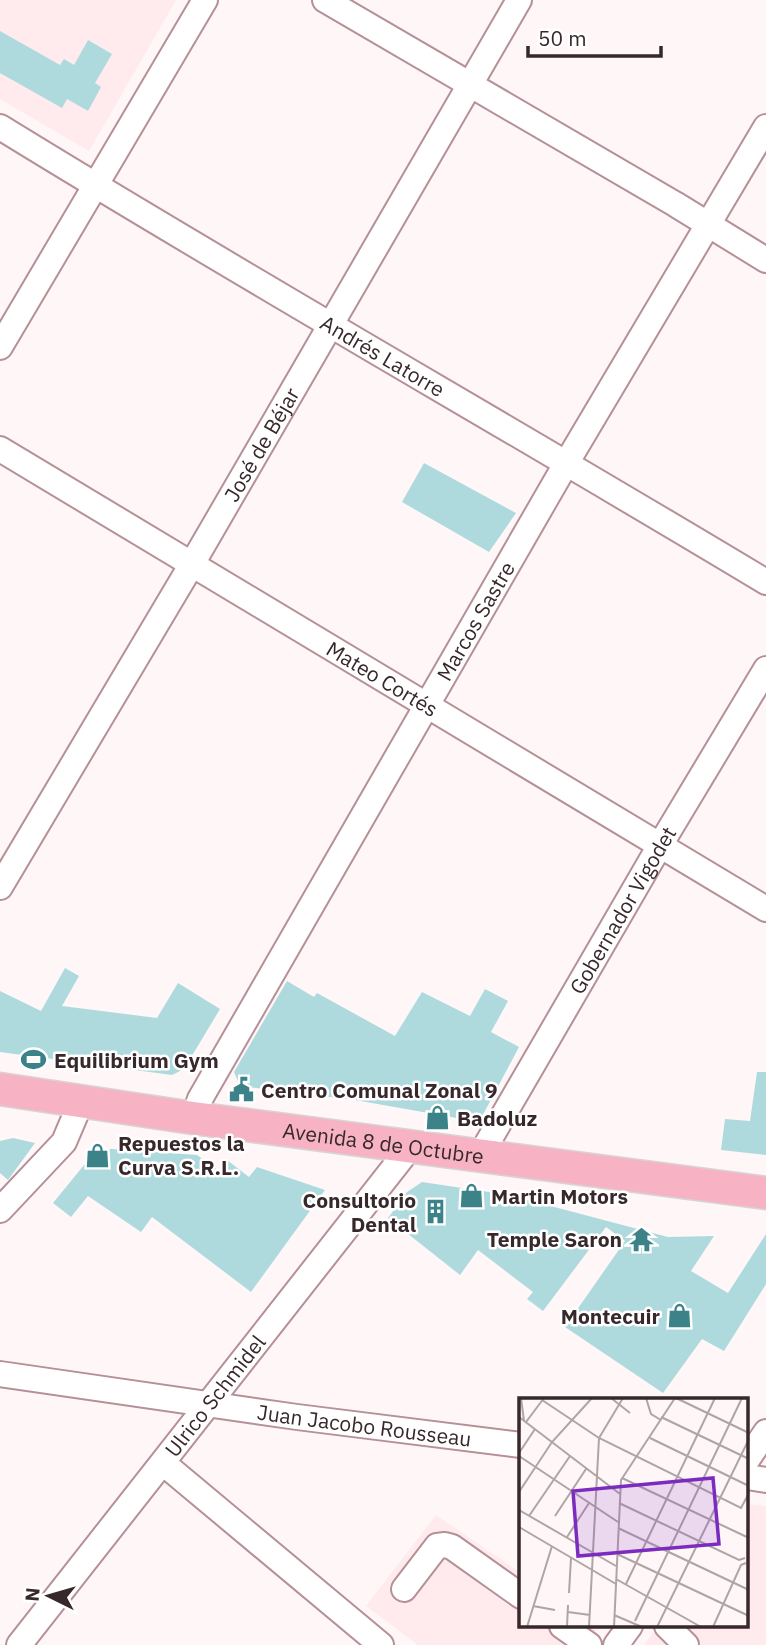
<svg xmlns="http://www.w3.org/2000/svg" width="766" height="1645" viewBox="0 0 766 1645" font-family="'IBM Plex Sans',sans-serif">
	<rect width="100%" height="100%" fill="#fff6f8"/>
	<g fill="#ffeaee">
		<polygon points="0,0 176,0 89,151 0,99"/>
		<polygon points="747,1504 766,1506 766,1645 644,1645 658,1626 747,1626"/>
		<polygon points="436,1515 521,1573 521,1626 599,1626 587,1645 418,1645 366,1606"/>
	</g>
	<g fill="#aedade">
		<polygon points="0,31 60,65 64,59 74,65 88,40 112,54 95,83 101,87 88,111 67,99 62,108 0,73"/>
		<polygon points="424,463 516,513 489,552 402,502"/>
		<polygon points="65,968 79,976 62,1006 157,1018 178,983 220,1009 184,1069 172,1075 0,1052 0,991 41,1011"/>
		<polygon points="287,981 314,997 317,993 395,1036 422,992 470,1016 485,989 508,1001 491,1032 519,1047 479,1122 355,1100 240,1086 234,1072"/>
		<polygon points="757,1072 766,1072 766,1155 721,1150 725,1119 750,1121"/>
		<polygon points="13,1138 35,1143 8,1180 0,1173 0,1141"/>
		<polygon points="98,1148 197,1155 219,1171 227,1160 249,1177 257,1167 325,1190 251,1292 152,1217 141,1232 88,1196 71,1217 53,1203"/>
		<polygon points="422,1182 509,1195 668,1237 714,1236 691,1271 728,1293 766,1234 766,1284 724,1351 702,1339 663,1393 565,1327 625,1241 606,1227 543,1311 527,1299 533,1292 478,1250 460,1275 388,1218 407,1192"/>
	</g>
	<g fill="none" stroke-linecap="round" stroke-linejoin="round">
		<defs>
			<g id="minor">
				<polyline points="325,0 675,204 766,260"/>
				<path id="s1" d="M 0,127 C 253,283 512,429 766,582"/>
				<polyline points="0,347 205,0"/>
				<path id="s2" d="M 0,449 L 766,909"/>
				<path id="s3" d="M 0,887 L 192,564 L 519,0"/>
				<path id="s4" d="M 193,1118 L 200,1099 L 567,462 L 766,127"/>
				<path id="s5" d="M 481,1154 L 659,847 L 766,669"/>
				<polyline points="0,1210 64,1142 81,1102"/>
				<path id="s6" d="M 0,1374 L 297,1417 L 521,1445"/>
				<polyline points="747,1460 766,1432"/>
				<polyline points="163,1463 381,1645"/>
				<polyline points="747,1477 766,1480"/>
				<polyline points="404,1589 437,1546 445,1545 452,1547 521,1596"/>
				<polyline points="562,1626 589,1645"/>
				<polyline points="667,1626 686,1645"/>
				<path id="s7" d="M 19,1645 L 411,1146"/>
				<polyline points="616,1645 630,1626"/>
			</g>
			<g id="major">
				<path id="s8" d="M 0,1089 L 193,1118 L 766,1193"/>
			</g>
		</defs>
		<use href="#minor" stroke="#b59097" stroke-width="28"/>
		<use href="#major" stroke="#d7d4d5" stroke-width="35"/>
		<use href="#minor" stroke="#fff" stroke-width="24"/>
		<use href="#major" stroke="#f7b2c4" stroke-width="32"/>
	</g>
	<defs>
		<symbol id="stadium-bare" viewBox="-9 -9 18 18"><path d="M0-5a6.5 5 0 1 0 0 10a6.5 5 0 1 0 0-10ZM-3.5-1.8h7v3.6h-7Z" fill="#3b8389" stroke="#fff" stroke-width="2.5" paint-order="stroke"/></symbol>
		<symbol id="civic-bare" viewBox="-9 -9 18 18"><path d="M-.6-6.5H3V-4.5H.6V-3L4-1V1h2V6H-6V1h2V-1L-.6-3ZM-1.2 2.5V6h2.4V2.5Z" fill="#3b8389" stroke="#fff" stroke-width="2.5" paint-order="stroke"/></symbol>
		<symbol id="shop-bare" viewBox="-9 -9 18 18"><path d="M-5-2.5h2.3a2.7 3.5 0 0 1 5.4 0H5L5.5 6h-11ZM-1.5-2.5h3a1.5 2.3 0 0 0-3 0Z" fill="#3b8389" stroke="#fff" stroke-width="2.5" paint-order="stroke"/></symbol>
		<symbol id="building-bare" viewBox="-9 -9 18 18"><path d="M-4-6H4V6H1V3H-1V6H-4ZM-2.5-4.3h1.7v1.8h-1.7ZM.8-4.3h1.7v1.8H.8ZM-2.5-1h1.7V.8h-1.7ZM.8-1h1.7V.8H.8Z" fill="#3b8389" stroke="#fff" stroke-width="2.5" paint-order="stroke"/></symbol>
		<symbol id="temple-bare" viewBox="-9 -9 18 18"><path d="M0-6L5-2H3V0L6.5 2.5H4V6H1.5V3h-3V6H-4V2.5H-6.5L-3 0V-2H-5Z" fill="#3b8389" stroke="#fff" stroke-width="2.5" paint-order="stroke"/></symbol>
	</defs>
	<g fill-rule="evenodd">
		<use href="#stadium-bare" x="16" y="1042" width="35" height="35"/>
		<use href="#civic-bare" x="224" y="1072" width="35" height="35"/>
		<use href="#shop-bare" x="420" y="1100" width="35" height="35"/>
		<use href="#shop-bare" x="80" y="1138" width="35" height="35"/>
		<use href="#shop-bare" x="454" y="1178" width="35" height="35"/>
		<use href="#building-bare" x="418" y="1194" width="35" height="35"/>
		<use href="#temple-bare" x="624" y="1222" width="35" height="35"/>
		<use href="#shop-bare" x="662" y="1298" width="35" height="35"/>
	</g>
	<g text-anchor="middle" dominant-baseline="central" stroke-width="5" stroke-linejoin="round" paint-order="stroke">
		<g font-size="21" fill="#37282b" stroke="#fff">
			<text stroke="none"><textPath href="#s1" startOffset="446">Andrés Latorre</textPath></text>
			<text stroke="none"><textPath href="#s3" startOffset="514">José de Béjar</textPath></text>
			<text stroke="none"><textPath href="#s4" startOffset="572">Marcos Sastre</textPath></text>
			<text stroke="none"><textPath href="#s2" startOffset="446">Mateo Cortés</textPath></text>
			<text stroke="none"><textPath href="#s5" startOffset="282">Gobernador Vigodet</textPath></text>
			<text stroke="none"><textPath href="#s8" startOffset="387">Avenida 8 de Octubre</textPath></text>
			<text stroke="none"><textPath href="#s7" startOffset="317">Ulrico Schmidel</textPath></text>
			<text stroke="none"><textPath href="#s6" startOffset="368">Juan Jacobo Rousseau</textPath></text>
		</g>
		<g font-size="21" font-weight="bold" fill="#37282b" stroke="#fff" text-anchor="start">
			<text x="54" y="1060">Equilibrium Gym</text>
			<text x="261" y="1090">Centro Comunal Zonal 9</text>
			<text x="457" y="1118">Badoluz</text>
			<text x="118" y="1143">Repuestos la<tspan x="118" dy="24">Curva S.R.L.</tspan></text>
			<text x="491" y="1196">Martin Motors</text>
			<text x="416" y="1200" text-anchor="end">Consultorio<tspan x="416" dy="24">Dental</tspan></text>
			<text x="622" y="1239" text-anchor="end">Temple Saron</text>
			<text x="660" y="1316" text-anchor="end">Montecuir</text>
		</g>
	</g>
	<g transform="translate(519 1398)">
		<rect width="229" height="229" fill="#fff6f8"/>
		<path fill="none" stroke="#afa4a6" stroke-width="2" d="M 2,0 L 5,23M 92,0 L 111,15M 127,0 L 132,16 L 142,22M 157,0 L 230,35M 23,2 L 80,40 L 222,110 L 230,95M 0,19 L 101,96M 142,19 L 230,61M 7,24 L 25,0M 131,40 L 230,88M 0,55 L 16,31M 0,58 L 99,124M 103,80 L 230,140M 0,94 L 33,44 L 73,0M 100,105 L 220,162 L 226,160M 0,112 L 97,168M 10,118 L 51,58M 36,118 L 67,71M 0,129 L 97,186M 99,130 L 230,192M 48,139 L 70,105M 98,156 L 230,218M 97,181 L 182,229M 107,186 L 196,0M 50,195 L 52,160M 14,208 L 36,212M 49,214 L 71,217M 95,217 L 123,229M 116,223 L 223,0M 8,229 L 33,148M 48,229 L 49,207M 70,229 L 80,40 L 104,0M 95,229 L 102,82 L 156,0M 138,229 L 230,41M 194,229 L 222,167 L 227,165"/>
		<path fill="#7b2cbf" fill-opacity="0.15" stroke="#7b2cbf" stroke-width="3.5" d="M 194,80 L 200,146 L 59,158 L 54,93 Z"/>
		<rect width="229" height="229" fill="none" stroke="#37282b" stroke-width="3.5"/>
	</g>
	<g transform="translate(49 1596) rotate(275)" stroke="#ffffff" stroke-width="5" paint-order="stroke">
	<path d="M0-5L12 26L0 18L-12 26Z" fill="#37282b"/>
	<text y="-10" font-size="19" font-weight="bold" text-anchor="middle" fill="#37282b">N</text>
	</g>
	<path d="M528 46v10h133v-10" fill="none" stroke="#37282b" stroke-width="3.5"/>
	<text x="538" y="46" font-size="21" fill="#37282b" stroke="#ffffff" stroke-width="5" paint-order="stroke">50 m</text>
</svg>
